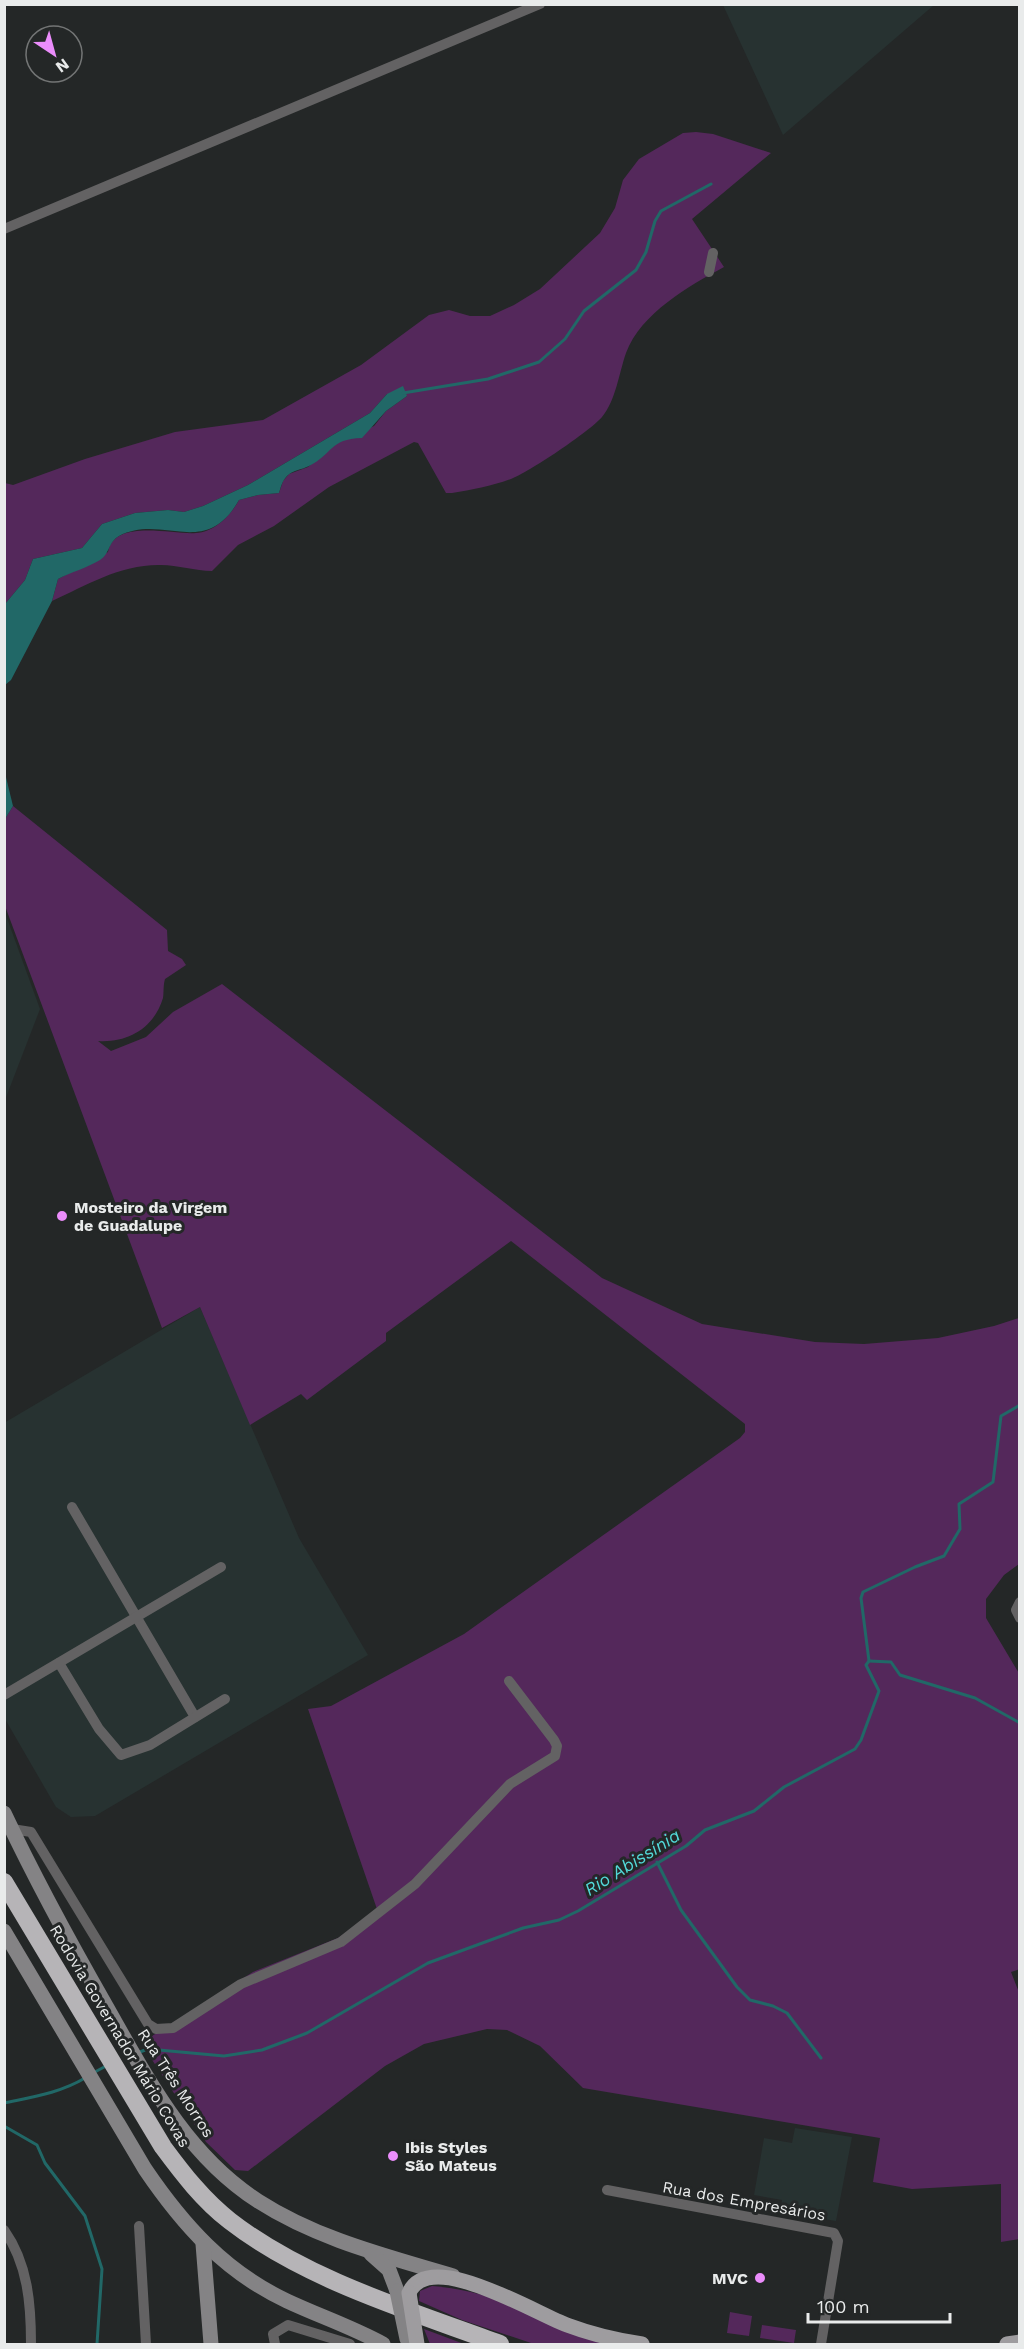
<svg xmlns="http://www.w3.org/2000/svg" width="1024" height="2349" viewBox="0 0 1024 2349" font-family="'Work Sans',sans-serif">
	<rect width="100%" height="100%" fill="#242727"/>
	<g fill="#273231">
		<polygon points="723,5 934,5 783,135"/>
		<polygon points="4,910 40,1009 5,1100 4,1100"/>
		<polygon points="200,1307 299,1538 368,1655 95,1816 71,1817 56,1807 5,1719 4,1423"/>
		<polygon points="795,2128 852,2137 836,2221 780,2212 782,2200 754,2195 764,2138 792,2143"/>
	</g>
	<g fill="#54285b">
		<path d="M 696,132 L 713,134 L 771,153 L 692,219 L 724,267 C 689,286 641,313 626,353 C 619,373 616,400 602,417 C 589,432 529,472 511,479 C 492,486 472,490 452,493 L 446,493 L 418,443 L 414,442 L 329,487 L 274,526 L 238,545 L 212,571 C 195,571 178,565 161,565 C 121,564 87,585 52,601 L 58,579 L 108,552 C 114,518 173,535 196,533 C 215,532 231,515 239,500 L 258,495 L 279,493 L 283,481 L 289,474 L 308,467 L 334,444 L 374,426 L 386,411 L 407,396 L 387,394 L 370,413 L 248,485 L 203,506 L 184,512 L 168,510 L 135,513 L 102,524 L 82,548 L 33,559 L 25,580 L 5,604 L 5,483 L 13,485 L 85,459 L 175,432 L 263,420 L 361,365 L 429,315 L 449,310 L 470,316 L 490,316 L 514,305 L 540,289 L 600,233 L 615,208 L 623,180 L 639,159 L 683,133 Z"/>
		<path d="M 13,806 L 167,930 L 168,951 L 182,959 L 186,965 L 165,979 C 163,986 164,992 163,998 C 154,1028 128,1043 98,1041 L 111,1051 L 146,1037 L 173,1012 L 222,984 L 602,1278 L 702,1324 L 815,1342 L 864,1344 L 938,1338 L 994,1326 L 1019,1318 L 1019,1564 L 1004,1575 L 986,1599 L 986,1618 L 1020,1675 L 1020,1969 L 1011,1972 L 1020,1995 L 1019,2239 L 1001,2242 L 1001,2184 L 912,2189 L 873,2182 L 880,2138 L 583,2088 L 540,2046 L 507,2030 L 487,2029 L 424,2044 L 385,2066 L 248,2171 L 235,2170 L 206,2142 L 141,2043 L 253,1972 L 338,1938 L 378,1912 L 308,1709 L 331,1706 L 464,1634 L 740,1438 L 745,1432 L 745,1424 L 511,1241 L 386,1333 L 386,1341 L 307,1400 L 301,1394 L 250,1425 L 200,1307 L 162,1328 L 5,906 L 5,819 Z"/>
		<path d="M 432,2286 C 492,2290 556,2323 613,2344 L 534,2344 L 462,2320 L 419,2301 L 420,2291 Z"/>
		<polygon points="730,2312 752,2316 749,2336 727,2333"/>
		<polygon points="762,2325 796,2330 794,2343 760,2338"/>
		<polygon points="424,2329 464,2344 430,2344"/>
	</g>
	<g fill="#216867">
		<path d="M 403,386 L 407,396 L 386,411 L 362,438 C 329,439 333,454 309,466 C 301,470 293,470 287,476 C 282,481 281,487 279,493 L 258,495 L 239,500 C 205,560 163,513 119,536 C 108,542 110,554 100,560 C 87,568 71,572 58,579 L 52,601 L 11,680 L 5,685 L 5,604 L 25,580 L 33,559 L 82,548 L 102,524 L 135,513 L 168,510 L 184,512 L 203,506 L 248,485 L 370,413 L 387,394 Z"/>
		<polygon points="5,773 13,806 5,819 4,819"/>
	</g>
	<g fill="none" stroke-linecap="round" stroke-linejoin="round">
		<g stroke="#216867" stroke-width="3">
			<polyline points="403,393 488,379 539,362 565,339 584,311 636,270 646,252 655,221 661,211 711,184"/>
			<polyline points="869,1661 891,1662 900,1675 975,1698 1020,1723"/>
			<polyline points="657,1862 681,1910 737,1987 750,2000 773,2006 787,2013 821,2058"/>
			<polyline points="137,2053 148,2049 224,2056 262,2050 307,2033 428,1963 523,1928 559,1920 578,1911 686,1846 705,1830 754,1811 784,1787 855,1749 861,1740 879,1691 866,1665 869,1661 861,1598 863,1592 915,1567 944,1556 960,1529 959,1504 993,1482 1001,1416 1020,1405"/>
			<polyline points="93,2073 106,2066"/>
			<path d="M 4,2103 C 32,2097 60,2093 85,2078"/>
			<polyline points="4,2126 37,2145 45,2163 85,2216 102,2269 97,2344"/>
		</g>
		<g stroke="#636263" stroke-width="10">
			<polyline points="4,229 540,4"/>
			<polyline points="709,272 713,253"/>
			<polyline points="72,1507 195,1717"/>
			<polyline points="1020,1602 1016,1610 1020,1618"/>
			<polyline points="59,1663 99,1729 121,1755 150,1745 225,1699"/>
			<polyline points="4,1695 221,1567"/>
			<polyline points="12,1829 31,1832 148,2024 156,2029 173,2028 241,1984 341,1942 415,1884 510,1784 555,1756 557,1746 554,1740 509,1681"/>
			<polyline points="607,2190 834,2233 838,2241 821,2344"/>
			<polyline points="139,2226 146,2344"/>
			<path d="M 4,2230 C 28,2264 31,2304 31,2344"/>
			<polyline points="275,2344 273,2334 288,2325 350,2344"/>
		</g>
		<g stroke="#848385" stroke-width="15">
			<path d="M 4,1813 C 35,1879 70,1943 106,2006 C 147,2078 186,2155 258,2201 C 317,2239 386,2256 453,2276"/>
			<path d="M 4,1931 L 145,2169 C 183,2225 225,2272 287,2301 C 319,2316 352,2327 383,2344"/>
			<polyline points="203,2244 211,2344"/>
			<polyline points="371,2254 389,2270 397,2291"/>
		</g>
		<g stroke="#9e9c9f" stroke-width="15">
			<path d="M 409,2293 C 429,2247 536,2314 567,2325 C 591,2334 616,2340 642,2344"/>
			<polyline points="1007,2344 1020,2342"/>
		</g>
		<path stroke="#b6b4b7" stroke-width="18" d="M 4,1882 L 163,2147 C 183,2174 203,2200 230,2221 C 306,2280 411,2311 500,2344"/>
		<polyline stroke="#848385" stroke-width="15" points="397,2291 407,2339"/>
		<polyline stroke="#9e9c9f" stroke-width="15" points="409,2293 417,2344"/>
	</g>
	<g fill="#eb8dfb" stroke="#242727" stroke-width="2">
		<circle cx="62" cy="1216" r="6"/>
		<circle cx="393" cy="2156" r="6"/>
		<circle cx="760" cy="2278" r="6"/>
	</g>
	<g text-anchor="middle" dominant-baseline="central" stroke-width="6" stroke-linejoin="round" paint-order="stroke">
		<g font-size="16" font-weight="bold" fill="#e9ebeb" stroke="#242727" text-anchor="start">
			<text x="74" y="1207">Mosteiro da Virgem<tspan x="74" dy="18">de Guadalupe</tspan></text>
			<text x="405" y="2147">Ibis Styles<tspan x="405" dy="18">São Mateus</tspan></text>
			<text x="748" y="2278" text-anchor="end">MVC</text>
		</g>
		<g font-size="16" fill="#e9ebeb" stroke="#242727">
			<text transform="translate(120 2036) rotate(59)">Rodovia Governador Mário Covas</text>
			<text transform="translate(176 2083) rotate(57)">Rua Três Morros</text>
			<text transform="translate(744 2201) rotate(10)">Rua dos Empresários</text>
		</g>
		<g font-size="18" font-style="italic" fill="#52d9d8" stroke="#242727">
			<text transform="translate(632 1862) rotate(-32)">Rio Abissínia</text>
		</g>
	</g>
	<rect width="1024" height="2349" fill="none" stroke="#e9ebeb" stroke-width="12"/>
	<g transform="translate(54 54) rotate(144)"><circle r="28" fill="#242727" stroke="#737575" stroke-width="1.5"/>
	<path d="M0-4.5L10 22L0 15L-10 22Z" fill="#eb8dfb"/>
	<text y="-9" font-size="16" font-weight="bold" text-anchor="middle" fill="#e9ebeb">N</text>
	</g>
	<path d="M808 2313v9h142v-9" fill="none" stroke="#e9ebeb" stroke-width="3"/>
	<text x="817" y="2313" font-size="18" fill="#e9ebeb" stroke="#242727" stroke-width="4.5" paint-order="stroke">100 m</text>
</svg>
